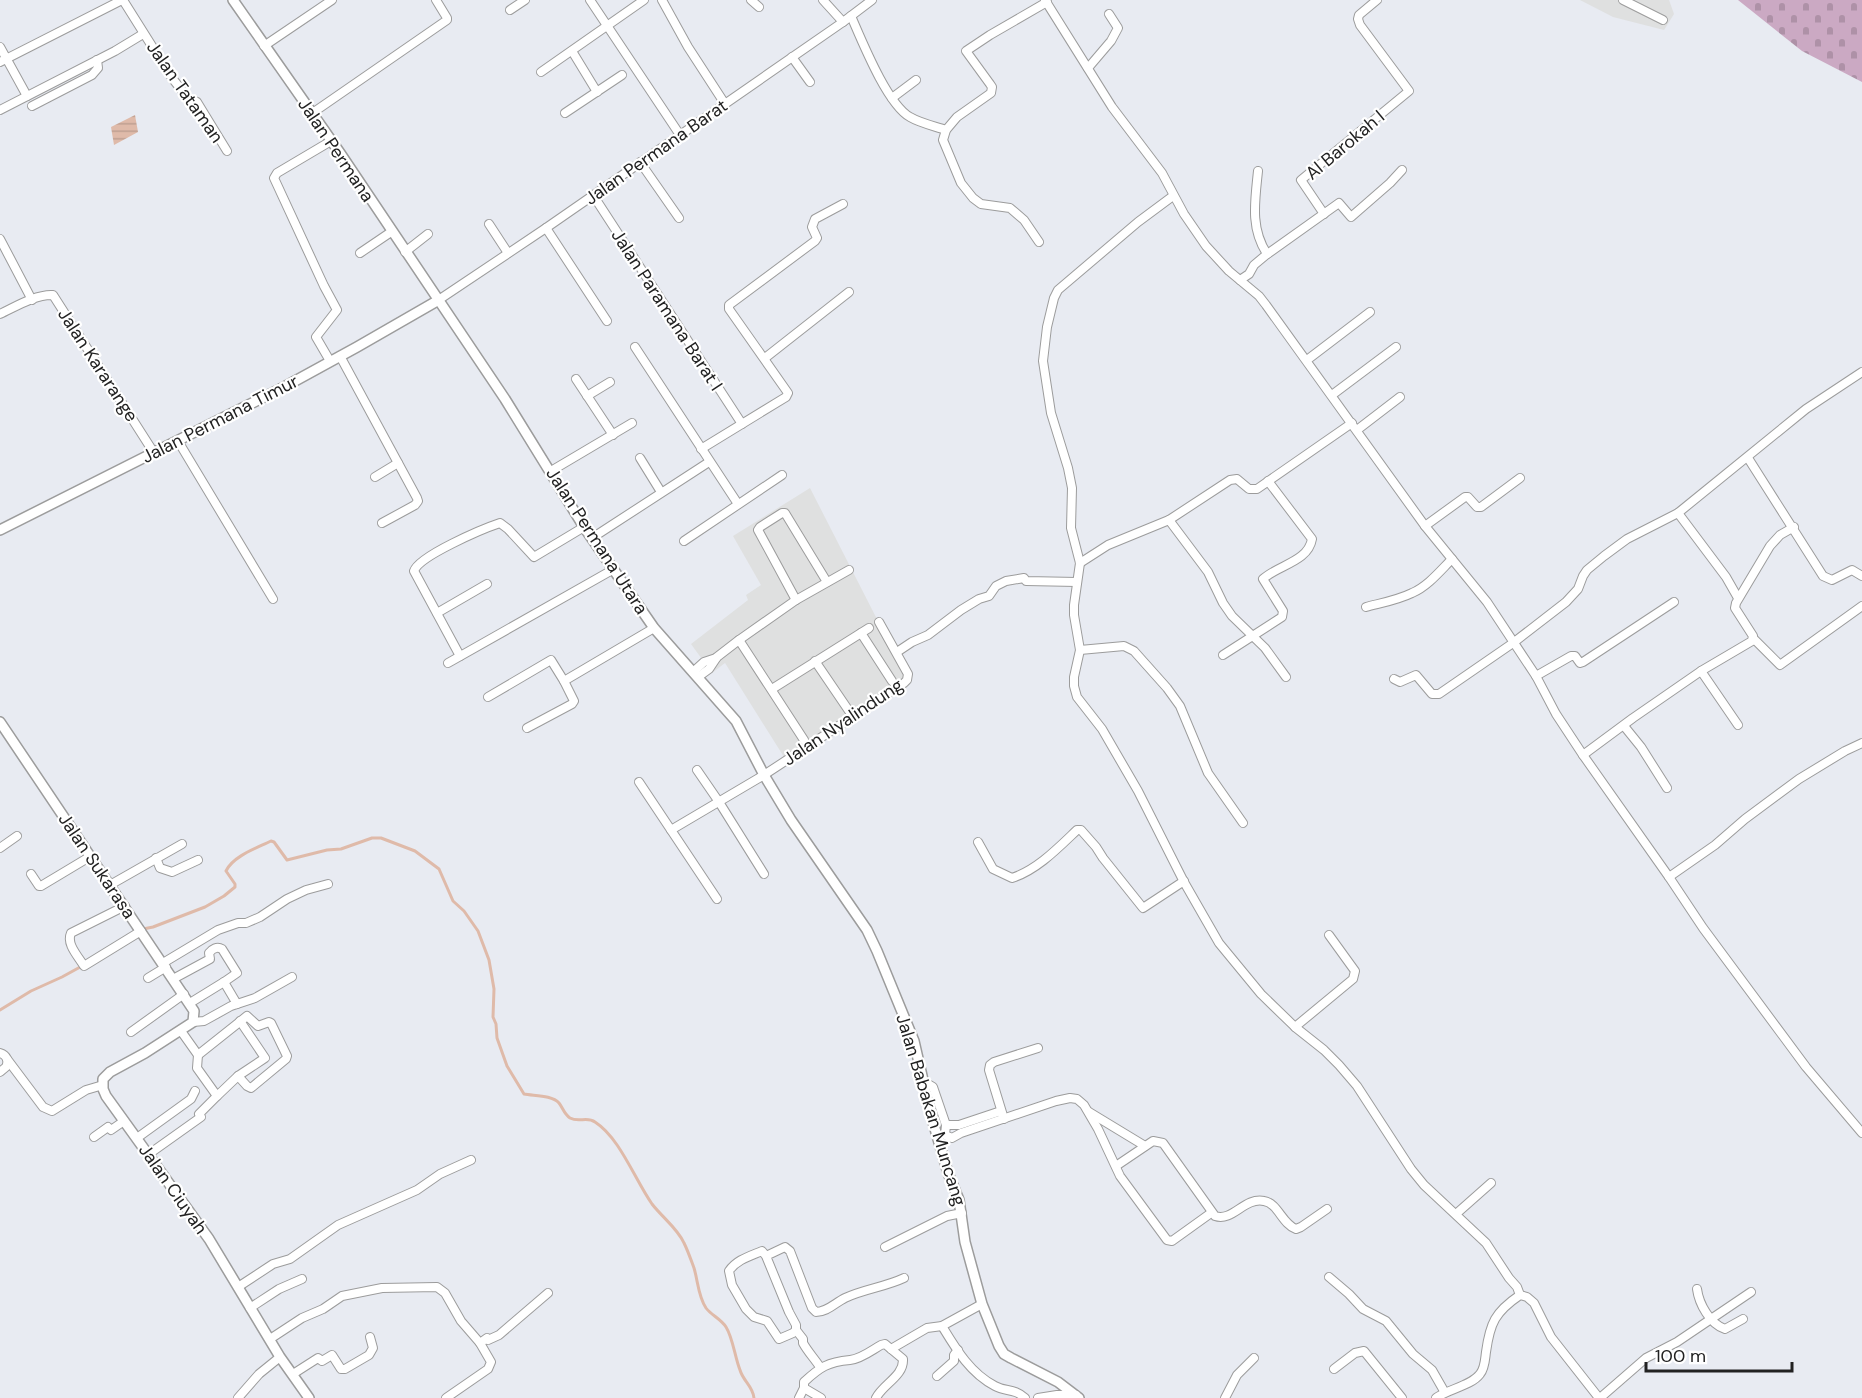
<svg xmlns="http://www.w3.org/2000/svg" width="1862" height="1398" viewBox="0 0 1862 1398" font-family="'DM Sans',sans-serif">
	<defs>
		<pattern id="cemetery-stones" width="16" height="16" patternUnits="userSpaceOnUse" patternTransform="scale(1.5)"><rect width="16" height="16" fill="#cba9c3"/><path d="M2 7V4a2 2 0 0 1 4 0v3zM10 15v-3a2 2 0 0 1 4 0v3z" fill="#ae91a7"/></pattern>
		<pattern id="water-rules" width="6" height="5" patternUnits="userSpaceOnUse" patternTransform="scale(1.5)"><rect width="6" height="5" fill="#dfbaa9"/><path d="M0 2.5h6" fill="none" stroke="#bfa091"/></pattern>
	</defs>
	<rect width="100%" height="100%" fill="#e8ebf2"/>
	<g fill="#dfe0e0">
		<polygon points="1580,0 1669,0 1674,14 1664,30 1613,17"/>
		<polygon points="810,488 905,674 905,679 784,757 725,663 712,673 691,644 748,600 746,595 761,585 733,536"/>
	</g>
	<polygon fill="url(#cemetery-stones)" points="1738,0 1862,0 1862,82 1802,51"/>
	<polygon fill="url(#water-rules)" points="135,115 138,132 114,145 111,127"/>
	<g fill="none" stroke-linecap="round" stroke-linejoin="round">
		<g stroke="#dfbaa9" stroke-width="3">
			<path d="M 143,929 L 153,927 L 205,907 L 224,896 L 235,887 L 235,884 L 226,871 C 233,856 257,848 271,841 L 274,842 L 287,860 L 327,850 L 341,849 L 372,838 L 381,838 L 415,851 L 439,869 L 453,901 L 464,911 L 478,931 L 489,960 L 494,989 L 493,1017 L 496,1024 L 497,1038 L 507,1066 L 524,1094 C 534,1096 552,1095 559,1103 C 563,1108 564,1114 570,1118 C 579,1123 587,1116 595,1122 C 620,1138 635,1180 652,1204 C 662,1217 678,1229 684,1243 C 688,1251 691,1260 694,1268 C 698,1281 698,1296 706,1308 C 711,1315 721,1319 726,1327 C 733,1338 735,1358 740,1370 C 743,1381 753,1386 754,1398"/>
			<polyline points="0,1010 31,991 62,977 82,966"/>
		</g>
		<defs>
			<g id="minor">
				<polyline points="123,0 172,78 189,99 197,102 227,151"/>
				<polyline points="590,0 680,135"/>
				<polyline points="662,0 688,47 725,104"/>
				<polyline points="751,0 759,7"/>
				<polyline points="823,0 843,22"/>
				<polyline points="1045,0 1112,107 1162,173 1184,214 1206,246 1229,271 1259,296 1266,305 1425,526 1487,602 1536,676 1556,714 1583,755 1669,877 1703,928 1806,1067 1862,1133"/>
				<polyline points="1623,0 1663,20"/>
				<polyline points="510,10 525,0"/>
				<path d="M 851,16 C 862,41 887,104 910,117 C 920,123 934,126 946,130"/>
				<polyline points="264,46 332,0"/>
				<polyline points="0,47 27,96"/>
				<polyline points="572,51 597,92"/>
				<polyline points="792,57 810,82"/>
				<polyline points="0,62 122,0"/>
				<polyline points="1088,68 1111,41 1118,28 1109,14"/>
				<polyline points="541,72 644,0"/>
				<polyline points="892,98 916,80"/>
				<polyline points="32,106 92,75 98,68 97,60"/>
				<polyline points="0,110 115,51 143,34"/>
				<polyline points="565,113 622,75"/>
				<polyline points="311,114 447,20 447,18 436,0"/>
				<polyline points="640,162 679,218"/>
				<path d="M 1258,171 C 1255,201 1250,228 1267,254"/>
				<polyline points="593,195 742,424"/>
				<polyline points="1173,196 1138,222 1058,290 1054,298 1047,327 1043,361 1051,413 1068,468 1072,488 1071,528 1080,563 1074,605 1074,615 1080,650 1074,677 1074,686 1077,697 1102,729 1138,791 1184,882 1219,943 1261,994 1295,1027 1324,1050 1339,1065 1357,1086 1411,1169 1424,1185 1486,1243 1509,1278 1517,1287 1520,1295"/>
				<polyline points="1324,214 1301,180 1409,91 1360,25 1358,19 1359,15 1377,0"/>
				<polyline points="489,224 508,253"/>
				<polyline points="546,228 607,321"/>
				<polyline points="0,239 32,300"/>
				<polyline points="1039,242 1024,220 1010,208 981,204 973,198 961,183 943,140 946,130 957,117 991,93 992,87 990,84 966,51 990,35 1047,2"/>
				<polyline points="405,252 428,234"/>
				<polyline points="360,253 391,232"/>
				<polyline points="1240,280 1249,274 1254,265 1266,255 1339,203 1351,217 1390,183 1402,170"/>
				<polyline points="437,301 546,228 843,22 872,0"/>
				<path d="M 0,314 C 15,307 36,294 53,295 L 154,453"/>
				<polyline points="635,347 738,504"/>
				<polyline points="340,356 417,498 418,501 415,505 382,523"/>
				<polyline points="765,358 849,292"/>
				<polyline points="1307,360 1370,312"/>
				<polyline points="330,361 316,337 337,310 324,286 274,178 277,173 331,141"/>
				<polyline points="576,379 613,435"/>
				<polyline points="1332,395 1396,347"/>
				<polyline points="587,396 610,382"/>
				<polyline points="1357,430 1400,397"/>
				<polyline points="178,441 273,599"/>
				<polyline points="701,449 786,397 788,393 729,309 729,305 815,241 817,238 812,227 815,219 843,204"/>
				<polyline points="640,458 661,492"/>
				<polyline points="1748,458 1823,576 1832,580 1852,570 1862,576"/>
				<polyline points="551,471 632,423"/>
				<polyline points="375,477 398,463"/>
				<polyline points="1678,513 1726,577 1738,598"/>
				<polyline points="1169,520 1208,572 1223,603 1232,616 1265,648 1286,677"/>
				<polyline points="1425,526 1465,497 1468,497 1477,507 1481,507 1520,478"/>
				<polyline points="592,538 709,462"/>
				<polyline points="684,541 782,475"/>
				<polyline points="1080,563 1108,545 1169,520 1230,480 1237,479 1249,489 1257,489 1352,423"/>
				<polyline points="796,600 758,530 760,527 782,513 785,513 827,582"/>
				<path d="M 1366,607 C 1381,603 1398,600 1412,593 C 1428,586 1440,571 1452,559"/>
				<polyline points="437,613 487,584"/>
				<polyline points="861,633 892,681"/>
				<polyline points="1753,638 1780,665 1862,606"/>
				<polyline points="739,640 804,740"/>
				<polyline points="1080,650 1124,646 1134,651 1167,688 1180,706 1208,773 1243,823"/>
				<polyline points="897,652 912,642 928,635 961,610 979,599 989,596 996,586 1006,581 1024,578 1026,581 1077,582"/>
				<path d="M 1223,655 L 1282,617 L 1283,611 L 1263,579 C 1278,565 1308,562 1312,539 L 1268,481"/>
				<path d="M 460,656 L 414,571 C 419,556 482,529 500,523 L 508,529 L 534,557 L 584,527"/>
				<polyline points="815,661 849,711"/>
				<polyline points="448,663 614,569"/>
				<polyline points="1701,671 1738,725"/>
				<polyline points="693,672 704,662 716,658"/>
				<polyline points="1536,676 1571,656 1575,656 1580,663 1583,662 1674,602"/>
				<polyline points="698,677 709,669 717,657 739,640 796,600 849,570"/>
				<polyline points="1394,679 1400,682 1416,675 1432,694 1439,694 1513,643 1566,602 1578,589 1583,576 1587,570 1604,556 1627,539 1678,513 1806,409 1862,372"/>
				<polyline points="564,681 654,628"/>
				<polyline points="772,689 869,628"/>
				<polyline points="488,697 551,660 564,681 574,701 572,704 527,728"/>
				<polyline points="1624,726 1641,747 1667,788"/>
				<polyline points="1583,755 1633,718 1701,671 1752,641 1753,636 1735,608 1736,603 1770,546 1780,535 1794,527"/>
				<polyline points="697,770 719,802 764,874"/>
				<polyline points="639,782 717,899"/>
				<polyline points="671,830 764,775 904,683 907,680 908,674 879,622"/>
				<path d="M 978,842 L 993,869 L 1012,878 C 1037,870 1058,848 1077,830 L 1081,830 L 1096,847 L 1103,858 L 1143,908 L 1184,881"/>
				<polyline points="0,848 17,836"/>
				<polyline points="156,858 160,868 172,872 198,860"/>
				<polyline points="31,874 39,886 41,886 91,856"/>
				<polyline points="1669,877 1715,845 1745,819 1799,779 1845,751 1862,743"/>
				<polyline points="110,885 182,844"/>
				<path d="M 125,906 L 71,933 C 66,944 78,956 84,966 L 141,931"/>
				<polyline points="163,963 218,930 238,923 246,923 260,917 287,899 306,890 328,884"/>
				<polyline points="148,978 166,967"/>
				<path d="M 173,979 L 210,959 L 209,953 C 212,949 217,946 222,949 L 237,973 L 224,982 L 190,1003"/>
				<polyline points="224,982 237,1004"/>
				<polyline points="193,1022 204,1021 231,1006 255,998 292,977"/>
				<polyline points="1295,1027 1353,979 1355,971 1329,935"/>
				<polyline points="181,1031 198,1055 197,1068 217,1096 238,1076 265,1058 240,1021"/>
				<polyline points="131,1032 184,994"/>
				<path d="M 0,1053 C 7,1055 9,1061 6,1067 L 0,1072"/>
				<polyline points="198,1055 247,1016 258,1026 269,1022 271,1023 287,1056 286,1059 251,1088 247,1086 238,1076"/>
				<polyline points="7,1059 43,1107 52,1111 86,1090 103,1085"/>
				<polyline points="925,1085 928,1084 933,1087 946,1125 945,1135 952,1138 961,1133 1056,1101 1070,1098 1077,1099 1084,1105 1098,1129 1120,1176 1167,1240 1172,1241 1211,1213"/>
				<polyline points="1089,1112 1145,1146"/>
				<polyline points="1004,1119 989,1070 990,1065 994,1062 1038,1048"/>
				<polyline points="946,1125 959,1125 1001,1111"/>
				<polyline points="94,1137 108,1127 111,1130 124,1121"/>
				<polyline points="137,1138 191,1099 195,1091"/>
				<polyline points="149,1154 201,1117 199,1114 217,1096"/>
				<path d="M 1116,1166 L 1153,1141 L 1163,1143 L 1215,1216 C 1233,1222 1244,1197 1264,1201 C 1278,1203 1282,1224 1296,1229 L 1301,1227 L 1327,1209"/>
				<polyline points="1456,1214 1491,1183"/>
				<polyline points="885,1247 947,1216 962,1213"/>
				<path d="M 766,1256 L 789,1312 L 796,1325 L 796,1330 L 793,1333 L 779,1339 L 767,1321 L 754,1317 L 746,1309 L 732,1285 L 729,1271 C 736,1260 750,1256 762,1251 L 766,1256 L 785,1247 L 790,1251 L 812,1308 L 816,1312 C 827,1312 835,1303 845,1298 C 864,1289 885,1287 904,1278"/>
				<polyline points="1329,1277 1349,1294 1363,1309 1386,1321 1413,1354 1432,1370 1444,1391"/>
				<polyline points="238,1287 273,1264 290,1259 338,1225 417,1190 440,1174 471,1160"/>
				<path d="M 1697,1289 C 1699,1304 1710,1324 1725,1329 L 1743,1319"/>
				<polyline points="250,1308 279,1289 302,1279"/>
				<path d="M 942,1326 C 956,1349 970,1373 995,1386 C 1006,1392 1014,1388 1025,1398"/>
				<path d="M 796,1330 L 803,1339 L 803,1343 C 808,1352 814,1358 820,1367"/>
				<polyline points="270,1339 302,1318 323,1309 342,1296 382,1288 437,1287 445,1293 461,1321 480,1343 491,1362 488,1369 446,1398"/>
				<polyline points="480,1343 487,1338 488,1340 499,1335 548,1293"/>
				<polyline points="891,1349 927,1328 942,1326 982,1304"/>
				<polyline points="1334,1369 1355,1353 1364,1351 1402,1398"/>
				<polyline points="293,1374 318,1358 322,1361 332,1355 341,1369 345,1369 369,1355 373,1348 370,1337"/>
				<polyline points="937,1376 954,1361 954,1355 958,1350"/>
				<polyline points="804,1388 821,1398"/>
				<polyline points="238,1398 259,1374 280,1357"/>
				<path d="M 799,1398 L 804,1388 L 804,1382 C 820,1367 828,1362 850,1360 C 861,1359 872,1350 881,1345 L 885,1344 L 903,1359 C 904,1376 883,1384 876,1398"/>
				<polyline points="1038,1398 1057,1395 1076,1395"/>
				<polyline points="1225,1398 1237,1375 1254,1358"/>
				<path d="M 1436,1398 C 1448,1389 1471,1386 1480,1374 C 1485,1368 1485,1359 1486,1352 C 1490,1323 1495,1312 1520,1295 L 1527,1297 L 1534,1303 L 1551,1337 L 1599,1398"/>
				<polyline points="1600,1398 1646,1358 1677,1342 1751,1292"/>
			</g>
			<g id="tertiary">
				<polyline points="233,0 340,153 505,399 584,527 654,628 736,721 764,775 791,820 867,930 877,951 914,1041 931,1115 948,1173 959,1200 965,1242 982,1304 999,1346 1004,1354 1011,1358 1058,1382 1079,1398"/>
				<polyline points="0,530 284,387 357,347 437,301"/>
				<polyline points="0,722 194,1011 193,1022 145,1053 110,1072 103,1079 103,1089 106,1096 209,1239 280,1357 309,1398"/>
			</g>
		</defs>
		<use href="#minor" stroke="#9c9c9c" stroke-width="10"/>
		<use href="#tertiary" stroke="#9c9c9c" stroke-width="12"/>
		<use href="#minor" stroke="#fff" stroke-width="8"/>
		<use href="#tertiary" stroke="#fff" stroke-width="9"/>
	</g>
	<g text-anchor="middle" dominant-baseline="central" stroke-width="4.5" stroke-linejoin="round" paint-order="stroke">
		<g font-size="18" fill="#222" stroke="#fff">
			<text transform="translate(185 92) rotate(55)">Jalan Tataman</text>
			<text transform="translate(1345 145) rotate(-40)">Al Barokah I</text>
			<text transform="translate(336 150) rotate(56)">Jalan Permana</text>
			<text transform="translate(656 152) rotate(-35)">Jalan Permana Barat</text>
			<text transform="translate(667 310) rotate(57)">Jalan Paramana Barat I</text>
			<text transform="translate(98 365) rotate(57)">Jalan Kararange</text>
			<text transform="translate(220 419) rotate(-27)">Jalan Permana Timur</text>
			<text transform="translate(597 541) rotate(57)">Jalan Permana Utara</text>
			<text transform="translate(843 722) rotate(-34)">Jalan Nyalindung</text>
			<text transform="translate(97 866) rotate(56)">Jalan Sukarasa</text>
			<text transform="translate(931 1110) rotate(73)">Jalan Babakan Muncang</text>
			<text transform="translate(173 1189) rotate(55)">Jalan Ciuyah</text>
		</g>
	</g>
	<path d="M1646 1362v9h146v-9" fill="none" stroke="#222222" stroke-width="3"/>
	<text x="1655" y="1362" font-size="18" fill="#222222" stroke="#ffffff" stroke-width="4.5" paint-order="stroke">100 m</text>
</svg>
